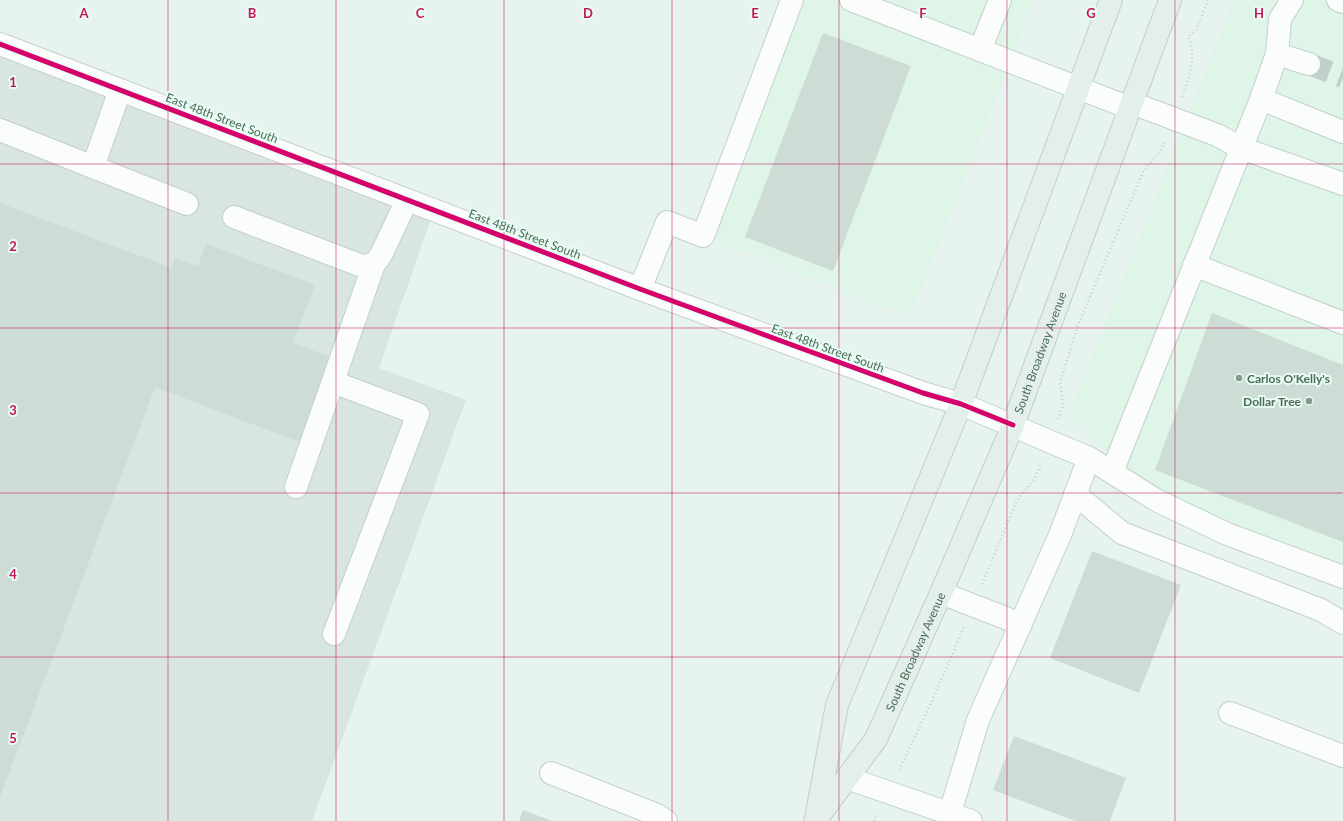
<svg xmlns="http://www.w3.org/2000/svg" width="1343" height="821" viewBox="0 0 1343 821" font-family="Lato,sans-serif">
	<rect width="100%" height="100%" fill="#e7f3ef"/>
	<g fill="#def5e7">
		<polygon points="793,0 1034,0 910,317 703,236"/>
		<polygon points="1234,0 1343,0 1343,571 1156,500 1069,414"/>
	</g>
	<polygon fill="#d9e5df" points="0,46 434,210 379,368 466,400 312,821 0,821"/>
	<g fill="#cddcd4">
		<polygon points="823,33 911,66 833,271 745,237"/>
		<polygon points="0,203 172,268 175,258 198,266 206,244 315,285 293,343 330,357 299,442 155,387 0,797"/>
		<polygon points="1212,313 1343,365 1343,542 1155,470"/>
		<polygon points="1092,551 1181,585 1139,693 1050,658"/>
		<polygon points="1014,736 1126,778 1110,821 1075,821 993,790"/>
		<polygon points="523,810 552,821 519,821"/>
	</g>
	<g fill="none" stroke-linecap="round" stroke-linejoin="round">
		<polyline stroke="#c0d1c9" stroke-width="22" stroke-dasharray="22 11" stroke-linecap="butt" points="1309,64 1343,77"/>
		<defs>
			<g id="minor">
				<polyline points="851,0 1130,108"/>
				<polyline points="1338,0 1343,2"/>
				<polyline points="0,44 640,289 923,393 961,404 1089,458 1156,500 1227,534 1343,577"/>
				<polyline points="980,50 1000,0"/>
				<polyline points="1277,54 1309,64"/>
				<polyline points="120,90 93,167 187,204"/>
				<polyline points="1261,99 1343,132"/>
				<polyline points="1132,103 1217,135 1241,148 1343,184"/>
				<polyline points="0,130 93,167"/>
				<polyline points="234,217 362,266 374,264 381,255 407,200"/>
				<polyline points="1194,265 1343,323"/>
				<polyline points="640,289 667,222 703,236 792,0"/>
				<polyline points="333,382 418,414 334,634"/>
				<polyline points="1112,472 1261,99 1277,54 1280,19 1292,0"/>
				<polyline points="296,487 374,264"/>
				<polyline points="1075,494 1122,533 1321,610 1343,623"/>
				<polyline points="941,593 1021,624"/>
				<polyline points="1230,713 1343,756"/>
				<polyline points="551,773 657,815 666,821"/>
				<polyline points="847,778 971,821"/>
				<polyline points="950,813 978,720 1060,535 1089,458"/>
			</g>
			<g id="major">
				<polyline points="817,813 837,705 961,404 1111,0"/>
				<path id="s1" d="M 815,821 L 876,739 L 941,593 L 1013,425 L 1170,0"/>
			</g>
		</defs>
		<use href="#minor" stroke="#c3d0ca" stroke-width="24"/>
		<use href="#major" stroke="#c2cfc8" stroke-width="24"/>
		<g stroke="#c7d2cc" stroke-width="2.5" stroke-dasharray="1 3" stroke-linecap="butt">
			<path d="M 1182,97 C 1189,78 1197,57 1188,37 L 1196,30 L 1208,0"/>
			<polyline points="1058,419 1063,405 1060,382 1078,325 1143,172 1160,152 1165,141"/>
			<polyline points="982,584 1017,500 1035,478 1041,463"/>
			<polyline points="899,770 932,701 964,627"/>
			<polyline points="874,821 877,814"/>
		</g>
		<use href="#minor" stroke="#fbfdfd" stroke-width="22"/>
		<use href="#major" stroke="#e4efeb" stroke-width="22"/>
		<defs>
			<polyline id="cycleway" points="0,44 640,289 923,393 961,404 1013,425"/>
		</defs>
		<use href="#cycleway" stroke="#e8fcf4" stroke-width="8"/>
		<use href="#cycleway" stroke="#d6006c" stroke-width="5"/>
	</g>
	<path fill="none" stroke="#c2185b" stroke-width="1" stroke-opacity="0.55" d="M 168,0 L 168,821M 336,0 L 336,821M 504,0 L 504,821M 672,0 L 672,821M 839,0 L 839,821M 1007,0 L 1007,821M 1175,0 L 1175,821M 0,164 L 1343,164M 0,328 L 1343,328M 0,493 L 1343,493M 0,657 L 1343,657"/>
	<g fill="#829b8d" stroke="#e8fcf4" stroke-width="1.5">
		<circle cx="1239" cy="378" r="4"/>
		<circle cx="1309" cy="401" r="4"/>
	</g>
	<g text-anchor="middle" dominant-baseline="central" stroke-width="4" stroke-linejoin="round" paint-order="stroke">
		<g font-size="12" fill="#4c6c58" stroke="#e8fcf4">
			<text transform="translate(222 118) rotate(21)">East 48th Street South</text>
			<text transform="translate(525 234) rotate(21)">East 48th Street South</text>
			<text transform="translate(828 348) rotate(20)">East 48th Street South</text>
			<text stroke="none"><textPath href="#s1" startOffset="522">South Broadway Avenue</textPath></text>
			<text stroke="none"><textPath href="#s1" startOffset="198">South Broadway Avenue</textPath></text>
		</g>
		<g font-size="12" font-weight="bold" fill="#4c6c58" stroke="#e8fcf4" text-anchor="start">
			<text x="1247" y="378">Carlos O'Kelly's</text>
			<text x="1301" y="401" text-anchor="end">Dollar Tree</text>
		</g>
	</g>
	<g font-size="13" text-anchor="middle" font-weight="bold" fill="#c2185b" stroke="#e8fcf4" stroke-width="4" stroke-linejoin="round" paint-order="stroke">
		<text x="84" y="18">A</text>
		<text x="252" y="18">B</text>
		<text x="420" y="18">C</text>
		<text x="588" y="18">D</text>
		<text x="755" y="18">E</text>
		<text x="923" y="18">F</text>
		<text x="1091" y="18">G</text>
		<text x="1259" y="18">H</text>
		<text x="13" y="87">1</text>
		<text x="13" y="251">2</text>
		<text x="13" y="415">3</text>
		<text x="13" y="579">4</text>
		<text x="13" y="743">5</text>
	</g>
</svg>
